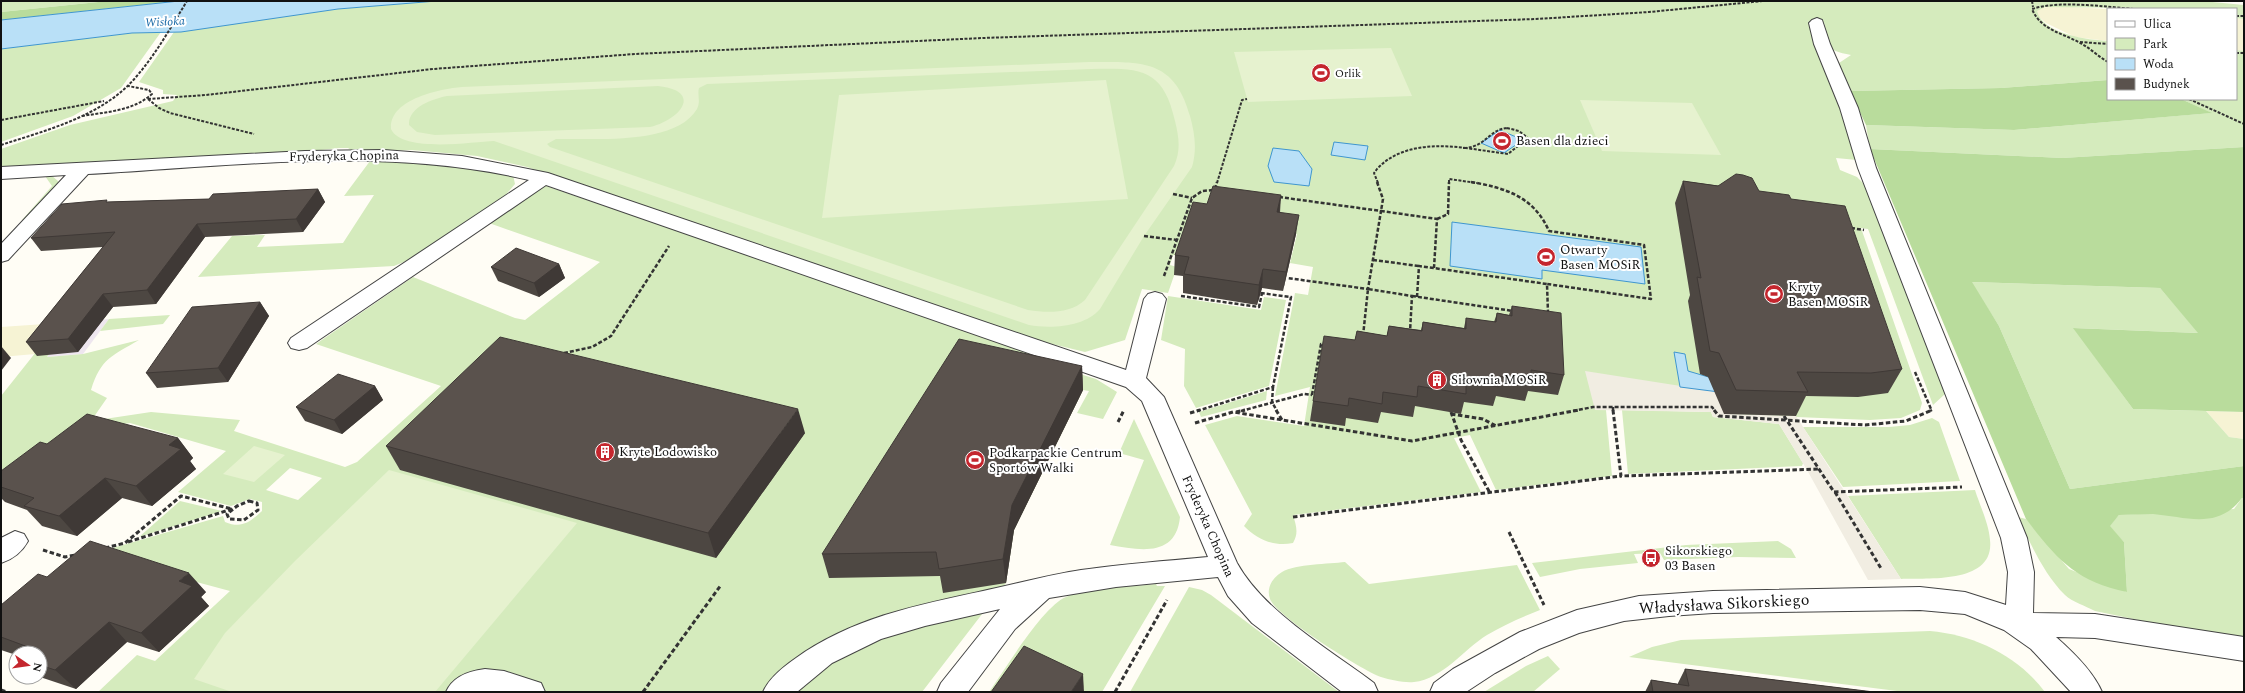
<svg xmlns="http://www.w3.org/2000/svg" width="2245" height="693" viewBox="0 0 2245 693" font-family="Spectral,serif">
	<rect width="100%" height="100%" fill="#fffdf5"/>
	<polygon fill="#eee6ef" points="109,319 83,354 47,357 73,322"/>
	<g fill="#f6f3d4">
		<polygon points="2053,6 2108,9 2108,41 2075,37 2046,23 2038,16 2036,11 2042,8"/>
		<polygon points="2236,18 2244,19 2244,51 2236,50"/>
		<polygon points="59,323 35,354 1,357 1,327"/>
		<polygon points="2206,411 2244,412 2244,439 2229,437"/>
	</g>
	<g fill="#d5ebbd" fill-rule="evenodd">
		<polygon points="1,1 108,1 1,12"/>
		<path d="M 437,1 L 2202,1 L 2244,5 L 2244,19 L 2236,18 L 2236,9 L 2045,7 L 2037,11 C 2042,34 2089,40 2108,41 L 2108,80 L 2001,88 L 1850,91 L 1839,63 L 1851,55 C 1825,50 1828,47 1824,22 L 1812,21 L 1835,86 L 1857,160 L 1836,158 L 1840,170 L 1857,177 L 1864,184 L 1945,394 L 1933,405 L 1868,229 L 1861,228 L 1922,403 L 1920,410 L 1901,418 L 1870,420 L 1725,414 L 1718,392 L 1679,387 L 1595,410 L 1606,410 L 1612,476 L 1496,490 L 1470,435 L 1454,438 L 1481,492 L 1293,515 C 1296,525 1299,533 1293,543 C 1273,547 1257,539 1244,526 L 1252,514 L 1205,425 L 1237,416 L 1304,426 L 1310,387 L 1275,396 L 1295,293 L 1308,295 L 1313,267 L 1290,263 L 1297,234 L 1192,221 L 1180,256 L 1173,255 L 1170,265 L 1177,267 L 1168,293 L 1142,289 L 1125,340 L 1085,352 L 1044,342 L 527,167 L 477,156 L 412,150 L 354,152 L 348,148 L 339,148 L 285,154 L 1,169 L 1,149 L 70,125 L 173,101 L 177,95 L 163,94 L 163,90 L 139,82 L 174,32 L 338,9 Z"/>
		<polygon points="161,32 121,88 73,116 1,142 1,49 132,33"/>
		<polygon points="2236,50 2244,51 2244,147 2062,158 1870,149 1866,125 2014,130 2211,113 2181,99 2236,99"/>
		<polygon points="410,159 513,175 515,184 503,198 423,254 394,266 198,277 232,236 265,235 257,247 343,243 374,195 344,196 370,161"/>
		<polygon points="45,176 1,179 52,176 58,181 58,185 26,220 22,220 52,186"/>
		<path d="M 543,185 L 1067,363 L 1064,369 L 1096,379 L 1117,392 L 1103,419 L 1077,413 L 1089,391 L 1083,390 L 1014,530 L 1006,583 L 922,692 L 98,692 L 137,655 L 155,661 L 230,591 L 92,554 L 223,516 L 225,522 C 242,529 250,522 262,511 L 262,502 L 250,499 L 231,506 L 178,492 L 226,451 L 130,423 L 89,430 L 1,496 L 1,396 L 59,323 L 73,322 L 47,357 L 83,354 L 139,340 C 112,356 101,358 91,390 L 107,398 L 91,421 L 151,412 L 240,420 L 234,431 L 345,467 L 357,462 L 441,386 L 316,344 L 413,277 L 515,318 L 525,320 L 600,262 L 489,223 ZM 290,468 L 322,478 L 298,500 L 266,490 Z"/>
		<polygon points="1971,282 2160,288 2199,333 2074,328 2133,409 2206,411 2229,437 2244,439 2244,466 2070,489 1999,326"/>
		<polygon points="1168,296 1261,310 1264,297 1286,300 1269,386 1196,408 1184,386 1185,349 1161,340"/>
		<polygon points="170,315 163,324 100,331 109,319"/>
		<polygon points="1267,391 1266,400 1201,417 1199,412"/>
		<polygon points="1622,410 1711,412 1713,417 1779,424 1803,463 1802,466 1628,474"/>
		<polygon points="1932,418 1939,422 1960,481 1843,487 1803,427 1889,427 1910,425"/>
		<path d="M 1134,419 L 1180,517 C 1176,558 1139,550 1110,545 L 1144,460 L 1119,453 Z"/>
		<path d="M 1975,490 C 1980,506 1989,524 1990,540 C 1995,584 1929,578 1901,579 L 1848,496 Z"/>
		<path d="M 2242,498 L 2244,499 L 2244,642 L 2095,611 C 2086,606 2072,602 2065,595 C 2044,574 2030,543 2018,517 L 2026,519 L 2069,569 L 2127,592 L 2124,542 L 2109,526 L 2119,515 L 2234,509 Z"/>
		<polygon points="180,501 222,511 139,537"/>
		<polygon points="1778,541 1791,549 1796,558 1738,557 1664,560 1660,553 1634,554 1638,563 1580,569 1540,577 1532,563 1686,545"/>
		<path d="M 1345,562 L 1369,584 L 1517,565 L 1540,610 C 1522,617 1504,625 1487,635 C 1464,649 1443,679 1414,682 C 1404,683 1391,680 1381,677 C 1362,670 1277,617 1270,599 C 1266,588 1272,578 1282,572 C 1296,564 1329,564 1345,562 Z"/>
		<path d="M 1156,584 L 1157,586 L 1165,586 L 1102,692 L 989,692 C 1005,670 1042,607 1066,597 C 1087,587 1132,587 1156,584 Z"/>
		<polygon points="1189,587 1202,590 1211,595 1339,692 1130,692"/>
		<path d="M 1930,631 C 1975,635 2018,656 2045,692 L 1905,692 L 1629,657 L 1652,647 L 1681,640 Z"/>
		<polygon points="1548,656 1560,669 1533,692 1484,692 1526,666"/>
	</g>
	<g fill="#b9dc9c">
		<polygon points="108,1 179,1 1,20 1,12"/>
		<polygon points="2108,80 2108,99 2181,99 2212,113 2014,130 1866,125 1850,91 2001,88"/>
		<path d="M 2244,147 L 2244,412 L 2133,409 L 2073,328 L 2198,333 L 2160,288 L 1972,282 L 1999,326 L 2070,489 L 2244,466 L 2244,499 L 2242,498 C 2218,530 2187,517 2153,514 C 2142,514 2130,515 2119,515 L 2110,526 L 2124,542 L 2127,592 C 2075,581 2057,559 2026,519 L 1870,149 L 2062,158 Z"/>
	</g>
	<g fill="#e6f2cf" fill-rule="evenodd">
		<polygon points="1391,48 1412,96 1248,102 1234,52"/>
		<path d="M 1089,62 C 1141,62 1174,58 1190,116 C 1195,134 1197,150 1192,167 L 1144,236 L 1100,309 C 1085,327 1051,329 1029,325 L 494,141 C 472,142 402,153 391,129 C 389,99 440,89 462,87 ZM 1091,69 C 1141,68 1163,68 1175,121 C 1179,137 1181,151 1174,166 L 1085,300 C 1070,314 1047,313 1028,310 L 550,147 L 547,144 L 556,139 C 593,138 675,146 697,109 C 701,101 697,95 699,88 L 707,84 ZM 658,86 C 704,91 680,120 650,127 L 435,135 L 417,132 L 409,125 C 408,107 433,99 447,96 Z"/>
		<polygon points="1106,80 1128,199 822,218 839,95"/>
		<polygon points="1580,100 1692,103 1721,155 1602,151"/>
		<polygon points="254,446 285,455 254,482 223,474"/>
		<polygon points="389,470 577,523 435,692 232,692 194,679 225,633 295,561"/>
	</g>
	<polygon fill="#f1ede2" points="1585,371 1719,392 1725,414 1796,416 1901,579 1868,580 1807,470 1779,424 1713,417 1711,412 1595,410"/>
	<g fill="#b9e0f7" stroke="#3f96cf">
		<polygon points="179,1 437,1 338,9 181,32 132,33 1,49 1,20"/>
		<polygon points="1500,130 1523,140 1504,153 1481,143"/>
		<polygon points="1334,142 1368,146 1365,160 1331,155"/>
		<polygon points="1273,148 1299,151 1312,169 1309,186 1274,182 1268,166"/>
		<polygon points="1452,222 1641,247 1645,284 1542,270 1542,279 1450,266"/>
		<polygon points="1674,352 1685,354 1688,371 1722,381 1719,392 1680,387"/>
	</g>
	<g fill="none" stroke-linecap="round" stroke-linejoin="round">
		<defs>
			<g id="minor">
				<path d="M 1817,18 L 1822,20 L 1830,44 L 1858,108 L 1876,168 L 2027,538 L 2034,572 L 2033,613 L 2095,614 L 2244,637 L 2244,661 L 2095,638 L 2056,637 C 2073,652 2093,671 2102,692 L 2071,692 L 2031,649 L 2004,630 L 1965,614 L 1920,610 L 1713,613 L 1669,616 L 1624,621 L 1579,633 L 1539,649 L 1495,673 L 1466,692 L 1430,692 L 1434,683 L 1453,669 L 1520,632 L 1577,610 L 1639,596 L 1713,591 L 1920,587 L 1965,592 L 2006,605 L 2008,572 L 2001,538 L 1858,168 L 1840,108 L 1814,44 L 1809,23 L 1812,20 Z"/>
				<path d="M 384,150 L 462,156 L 548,173 L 1126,370 L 1144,299 L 1148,294 L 1155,292 L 1162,294 L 1166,299 L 1146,378 L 1164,397 L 1237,563 C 1264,612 1330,650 1374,683 L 1378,692 L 1342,692 L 1252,623 L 1228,596 L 1218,577 L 1116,587 L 1049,598 L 1015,629 L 968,692 L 937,692 L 941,683 L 1000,609 L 925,626 L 881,639 L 832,663 L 797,692 L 763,692 C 769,678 783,667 796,658 C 852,618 917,605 983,591 C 1016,584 1048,575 1081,570 C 1123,564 1166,561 1208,557 L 1142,401 L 1126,387 L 546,185 L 307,348 L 299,350 L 291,348 L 288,343 L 291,338 L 529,180 C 385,146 234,166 88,174 L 8,260 L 1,262 L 1,244 L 66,175 L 1,179 L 1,167 L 305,151 Z"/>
				<path d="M 15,531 L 24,534 L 28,541 C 22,552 13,559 1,563 L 1,538 Z"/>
				<path d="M 485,669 L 504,671 L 541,683 L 545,692 L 446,692 C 453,676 469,671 485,669 Z"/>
			</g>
		</defs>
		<use href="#minor" stroke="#444" stroke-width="2"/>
		<g stroke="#333" stroke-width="2" stroke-dasharray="3 1.5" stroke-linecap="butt">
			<polyline points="2032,1 2033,7"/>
			<polyline points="2236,16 2244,16"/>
			<polyline points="2080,42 2108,44"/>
			<polyline points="2236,53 2244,53"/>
			<path d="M 2108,62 C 2099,57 2091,49 2082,44 C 2064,33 2041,31 2032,9 C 2059,0 2106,7 2135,9"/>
			<polyline points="148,99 206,95 433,69 635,54 983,38 1536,19 1649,12 1763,1"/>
			<polyline points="148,99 159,108 170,113 254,134"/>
			<polyline points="2189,99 2244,124"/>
			<path d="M 82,116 C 106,112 133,111 152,94 L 149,90 L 128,86"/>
			<polyline points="1,120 104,101"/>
			<path d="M 1507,128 L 1519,131 L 1528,138 L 1508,154 L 1466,148 C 1486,146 1490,129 1507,128 Z"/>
			<path d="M 1,145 C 47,130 103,116 136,77 C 156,54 171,27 187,1"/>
			<polyline points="1463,148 1466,148"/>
			<polyline points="1217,183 1242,100 1247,99"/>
			<path d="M 1378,183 L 1374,173 L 1377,169 C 1399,145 1435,144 1466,148"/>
			<polyline points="1449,183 1449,179 1477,183"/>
		</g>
		<g stroke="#333" stroke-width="2.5" stroke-dasharray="4 2" stroke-linecap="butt">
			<polyline points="1377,182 1383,199 1381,211 1437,219 1434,268"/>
			<path d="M 1471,182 C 1506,188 1534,197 1549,231 L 1644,245 L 1651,299 L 1547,284"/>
			<polyline points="1215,189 1217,182"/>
			<polyline points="1173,194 1192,198"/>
			<polyline points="1279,197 1381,211 1368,289 1287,278"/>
			<polyline points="1437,219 1448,214 1449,182"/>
			<polyline points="1851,228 1864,230"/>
			<polyline points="1144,236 1177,240"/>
			<polyline points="1373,260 1419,266"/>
			<polyline points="1164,276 1192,198 1202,191 1214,190"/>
			<polyline points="1181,296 1259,307 1262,293"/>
			<polyline points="1412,296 1513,311"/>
			<polyline points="1417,297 1419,266 1547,284 1548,313"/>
			<polyline points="1363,336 1368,289 1412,296 1410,332"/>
			<polyline points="564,353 592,347 611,336 669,246"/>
			<polyline points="1915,372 1931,409"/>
			<polyline points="1273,387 1272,402 1277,411"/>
			<polyline points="1312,395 1321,344 1325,344"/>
			<polyline points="1613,407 1613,411"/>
			<polyline points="1197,411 1273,387 1291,297 1260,293"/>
			<polyline points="1241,411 1304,394 1312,395"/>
			<polyline points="1573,411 1593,407 1712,407 1715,411"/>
			<polyline points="1930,411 1932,410"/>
		</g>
		<g stroke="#333" stroke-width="3" stroke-dasharray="4.5 2.5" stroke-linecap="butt">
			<polyline points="1276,410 1282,420"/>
			<polyline points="1613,410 1621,476 1819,469"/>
			<polyline points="1714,410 1719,416 1865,425 1906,421 1932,410"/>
			<polyline points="1236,412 1245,410"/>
			<polyline points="1451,412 1461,440 1490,493"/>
			<polyline points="1190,413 1200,410"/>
			<polyline points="1451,414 1483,419 1496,426"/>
			<polyline points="1784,416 1834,492 1962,487"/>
			<polyline points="1118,422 1124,410"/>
			<polyline points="1195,423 1233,412 1412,441 1579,410"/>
			<polyline points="1835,492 1882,570"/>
			<polygon points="249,501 257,503 258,510 244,520 229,519 227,514 237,506"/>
			<polyline points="1293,517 1621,476"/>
			<polyline points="1509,532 1544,605"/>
			<polyline points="128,542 232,509"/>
			<polyline points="105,548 125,543 181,496 232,509"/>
			<polyline points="43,550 65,557 75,555"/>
			<polyline points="1,690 7,692"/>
			<polyline points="643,692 721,585"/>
			<polyline points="1115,692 1167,600"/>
		</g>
		<use href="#minor" fill="#fff" fill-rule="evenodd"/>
	</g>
	<g fill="#4d4742">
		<polygon points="1683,181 1759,191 1791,199 1902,369 1888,393 1858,397 1806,396 1796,416 1724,414 1708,377 1700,374 1688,301 1690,295 1675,203"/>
		<polygon points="318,189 325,202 303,232 205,237 156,304 113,307 78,352 37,356 26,342 103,247 41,251 31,238 108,202 209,199"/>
		<polygon points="1281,195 1280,213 1296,234 1283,291 1262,288 1257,305 1183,293 1183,276 1174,275 1175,255 1207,204"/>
		<polygon points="559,264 565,278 539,297 498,281 491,267"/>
		<polygon points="260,302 269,316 228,382 157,388 146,373"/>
		<polygon points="1512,306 1564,375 1558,395 1528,391 1525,401 1496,396 1493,406 1464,402 1461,414 1415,406 1413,417 1381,412 1378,423 1346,418 1345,426 1310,421 1313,401 1355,340 1357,331 1387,336 1389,326 1421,330 1423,322 1464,328 1466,318 1494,322 1497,313 1509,315"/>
		<polygon points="1082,366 1083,390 1014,530 1006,583 943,593 940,576 829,578 822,554"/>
		<polygon points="375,386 383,400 342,434 305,421 296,407"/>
		<polygon points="805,433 716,558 400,470 386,446"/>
		<polygon points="178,438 193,458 190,461 196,469 152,506 122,498 77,536 42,526 27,510 5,502 1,498 1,471"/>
		<polygon points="47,577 206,592 201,597 209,606 159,652 127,642 76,689 40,677 40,653 16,653 16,655 1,650 1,605"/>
		<polygon points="1685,669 1874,692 1645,692 1651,680 1678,684 1678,683"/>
	</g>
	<g fill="#3f3936">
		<polygon points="318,189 325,202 303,232 296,219"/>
		<polygon points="1281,195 1279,214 1277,212"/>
		<polygon points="1299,215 1296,234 1283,291 1286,272"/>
		<polygon points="197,224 205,237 156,304 147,290"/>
		<polygon points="559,264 565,278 539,297 534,283"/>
		<polygon points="1263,269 1262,288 1257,305 1259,285"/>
		<polygon points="103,294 113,307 78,352 68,339"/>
		<polygon points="260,302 269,316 228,382 218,368"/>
		<polygon points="1,346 11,358 1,371"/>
		<polygon points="1082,366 1083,390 1014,530 1006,583 1003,559 1012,505"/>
		<polygon points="375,386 383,400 342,434 334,420"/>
		<polygon points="798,409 805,433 716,558 708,533"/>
		<polygon points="178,438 193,458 190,461 196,469 152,506 136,486 169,445"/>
		<polygon points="105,478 122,498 77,536 59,516"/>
		<polygon points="189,573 206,592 201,597 209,606 159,652 141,633 179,581"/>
		<polygon points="109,622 127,642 76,689 55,670"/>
		<polygon points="1083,674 1084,692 1071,692"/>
	</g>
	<g fill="#5a524d" stroke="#3f3936">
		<polygon points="1736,174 1743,175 1752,178 1759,191 1789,195 1791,199 1845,206 1902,369 1871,373 1797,372 1808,392 1736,390 1719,353 1710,351 1697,277 1701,278 1683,181 1718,186"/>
		<polygon points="1213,186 1281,195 1277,212 1299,215 1286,272 1263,269 1259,285 1184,274 1189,257 1175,255 1193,202 1207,204"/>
		<polygon points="318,189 296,219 197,224 147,290 103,294 68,339 26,342 115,232 31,238 62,204 107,200 106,202 209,199 213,194"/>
		<polygon points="516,248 559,264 534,283 491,267"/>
		<polygon points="260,302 218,368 146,373 192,307"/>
		<polygon points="1512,306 1561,313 1564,375 1531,370 1531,381 1499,376 1499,387 1466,382 1466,394 1418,386 1417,397 1383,392 1382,404 1349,398 1348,406 1313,401 1324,336 1355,340 1357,331 1387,336 1389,326 1422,331 1423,322 1466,329 1466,318 1496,322 1497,313 1512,316"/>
		<polygon points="500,337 798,409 708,533 386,446"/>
		<polygon points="959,339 1082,366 1012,505 1003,559 939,569 936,552 822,554"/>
		<polygon points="338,374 375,386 334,420 296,407"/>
		<polygon points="87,414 178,438 169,445 181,449 136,486 105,478 59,516 24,506 34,498 1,487 1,471 40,442 47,444"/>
		<polygon points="90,541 189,573 179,581 192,586 141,633 109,622 55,670 40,665 40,653 21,653 28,647 1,637 1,605 38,574 47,577"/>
		<polygon points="1024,646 1083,674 1071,692 991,692"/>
		<polygon points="1685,669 1874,692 1653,692 1651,680 1689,686"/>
	</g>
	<defs>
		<symbol id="stadium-disc" viewBox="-11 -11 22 22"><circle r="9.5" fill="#c4262e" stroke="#fff"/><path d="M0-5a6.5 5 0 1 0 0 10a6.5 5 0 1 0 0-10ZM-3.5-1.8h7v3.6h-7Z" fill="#fff"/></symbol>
		<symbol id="building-disc" viewBox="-11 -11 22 22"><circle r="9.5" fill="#c4262e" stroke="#fff"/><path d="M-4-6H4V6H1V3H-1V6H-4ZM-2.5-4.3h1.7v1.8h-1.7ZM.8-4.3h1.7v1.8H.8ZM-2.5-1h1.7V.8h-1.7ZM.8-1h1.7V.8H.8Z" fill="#fff"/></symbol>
		<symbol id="bus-disc" viewBox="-11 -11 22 22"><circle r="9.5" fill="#c4262e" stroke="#fff"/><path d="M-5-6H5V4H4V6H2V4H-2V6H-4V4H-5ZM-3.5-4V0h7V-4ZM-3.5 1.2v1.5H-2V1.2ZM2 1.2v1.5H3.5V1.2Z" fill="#fff"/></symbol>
	</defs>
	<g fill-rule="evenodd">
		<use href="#stadium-disc" x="1310" y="62" width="22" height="22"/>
		<use href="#stadium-disc" x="1491" y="130" width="22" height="22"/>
		<use href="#stadium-disc" x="1535" y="246" width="22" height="22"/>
		<use href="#stadium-disc" x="1763" y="283" width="22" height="22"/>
		<use href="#building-disc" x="1426" y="369" width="22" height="22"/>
		<use href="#building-disc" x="594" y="441" width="22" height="22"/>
		<use href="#stadium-disc" x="964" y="449" width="22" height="22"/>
		<use href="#bus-disc" x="1640" y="547" width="22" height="22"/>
	</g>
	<g text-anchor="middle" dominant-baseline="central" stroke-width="4" stroke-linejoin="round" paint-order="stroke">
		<g font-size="11" fill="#111" stroke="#fff" text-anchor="start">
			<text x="1335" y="73">Orlik</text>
		</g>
		<g font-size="12" font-style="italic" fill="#1768a6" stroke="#fff">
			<text transform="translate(165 22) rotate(-3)">Wisłoka</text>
		</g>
		<g font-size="13" fill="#111" stroke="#fff" text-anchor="start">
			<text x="1516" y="141">Basen dla dzieci</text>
			<text x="1560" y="250">Otwarty<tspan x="1560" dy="15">Basen MOSiR</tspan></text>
			<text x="1788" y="287">Kryty<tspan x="1788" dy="15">Basen MOSiR</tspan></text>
			<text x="1451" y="380">Siłownia MOSiR</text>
			<text x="619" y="452">Kryte Lodowisko</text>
			<text x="989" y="453">Podkarpackie Centrum<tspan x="989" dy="15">Sportów Walki</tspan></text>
			<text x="1665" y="551">Sikorskiego<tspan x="1665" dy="15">03 Basen</tspan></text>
		</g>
		<g font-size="13" fill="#111" stroke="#fff">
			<text transform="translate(344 156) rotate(-1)">Fryderyka Chopina</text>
			<text transform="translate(1208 526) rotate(66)">Fryderyka Chopina</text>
		</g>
		<g font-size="16" fill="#111" stroke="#fff">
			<text transform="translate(1724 604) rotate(-3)">Władysława Sikorskiego</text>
		</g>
	</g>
	<rect width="2245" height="693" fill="none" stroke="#111111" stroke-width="4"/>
	<rect x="2107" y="8" width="130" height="92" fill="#ffffff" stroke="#a0a0a0"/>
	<rect x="2115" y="21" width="20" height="6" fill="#ffffff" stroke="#a0a0a0"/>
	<text x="2143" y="28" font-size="12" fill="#111111">Ulica</text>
	<rect x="2115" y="38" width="20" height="12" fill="#d5ebbd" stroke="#a0a0a0"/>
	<text x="2143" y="48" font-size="12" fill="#111111">Park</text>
	<rect x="2115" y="58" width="20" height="12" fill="#b9e0f7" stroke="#a0a0a0"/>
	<text x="2143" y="68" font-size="12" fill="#111111">Woda</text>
	<rect x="2115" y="78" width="20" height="12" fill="#5a524d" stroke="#a0a0a0"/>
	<text x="2143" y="88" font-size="12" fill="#111111">Budynek</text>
	<g transform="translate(28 665) rotate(103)"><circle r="19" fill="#ffffff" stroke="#a0a0a0"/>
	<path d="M0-3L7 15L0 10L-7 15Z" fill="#c4262e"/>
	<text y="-6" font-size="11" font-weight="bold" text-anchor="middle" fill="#111111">N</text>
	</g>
</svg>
